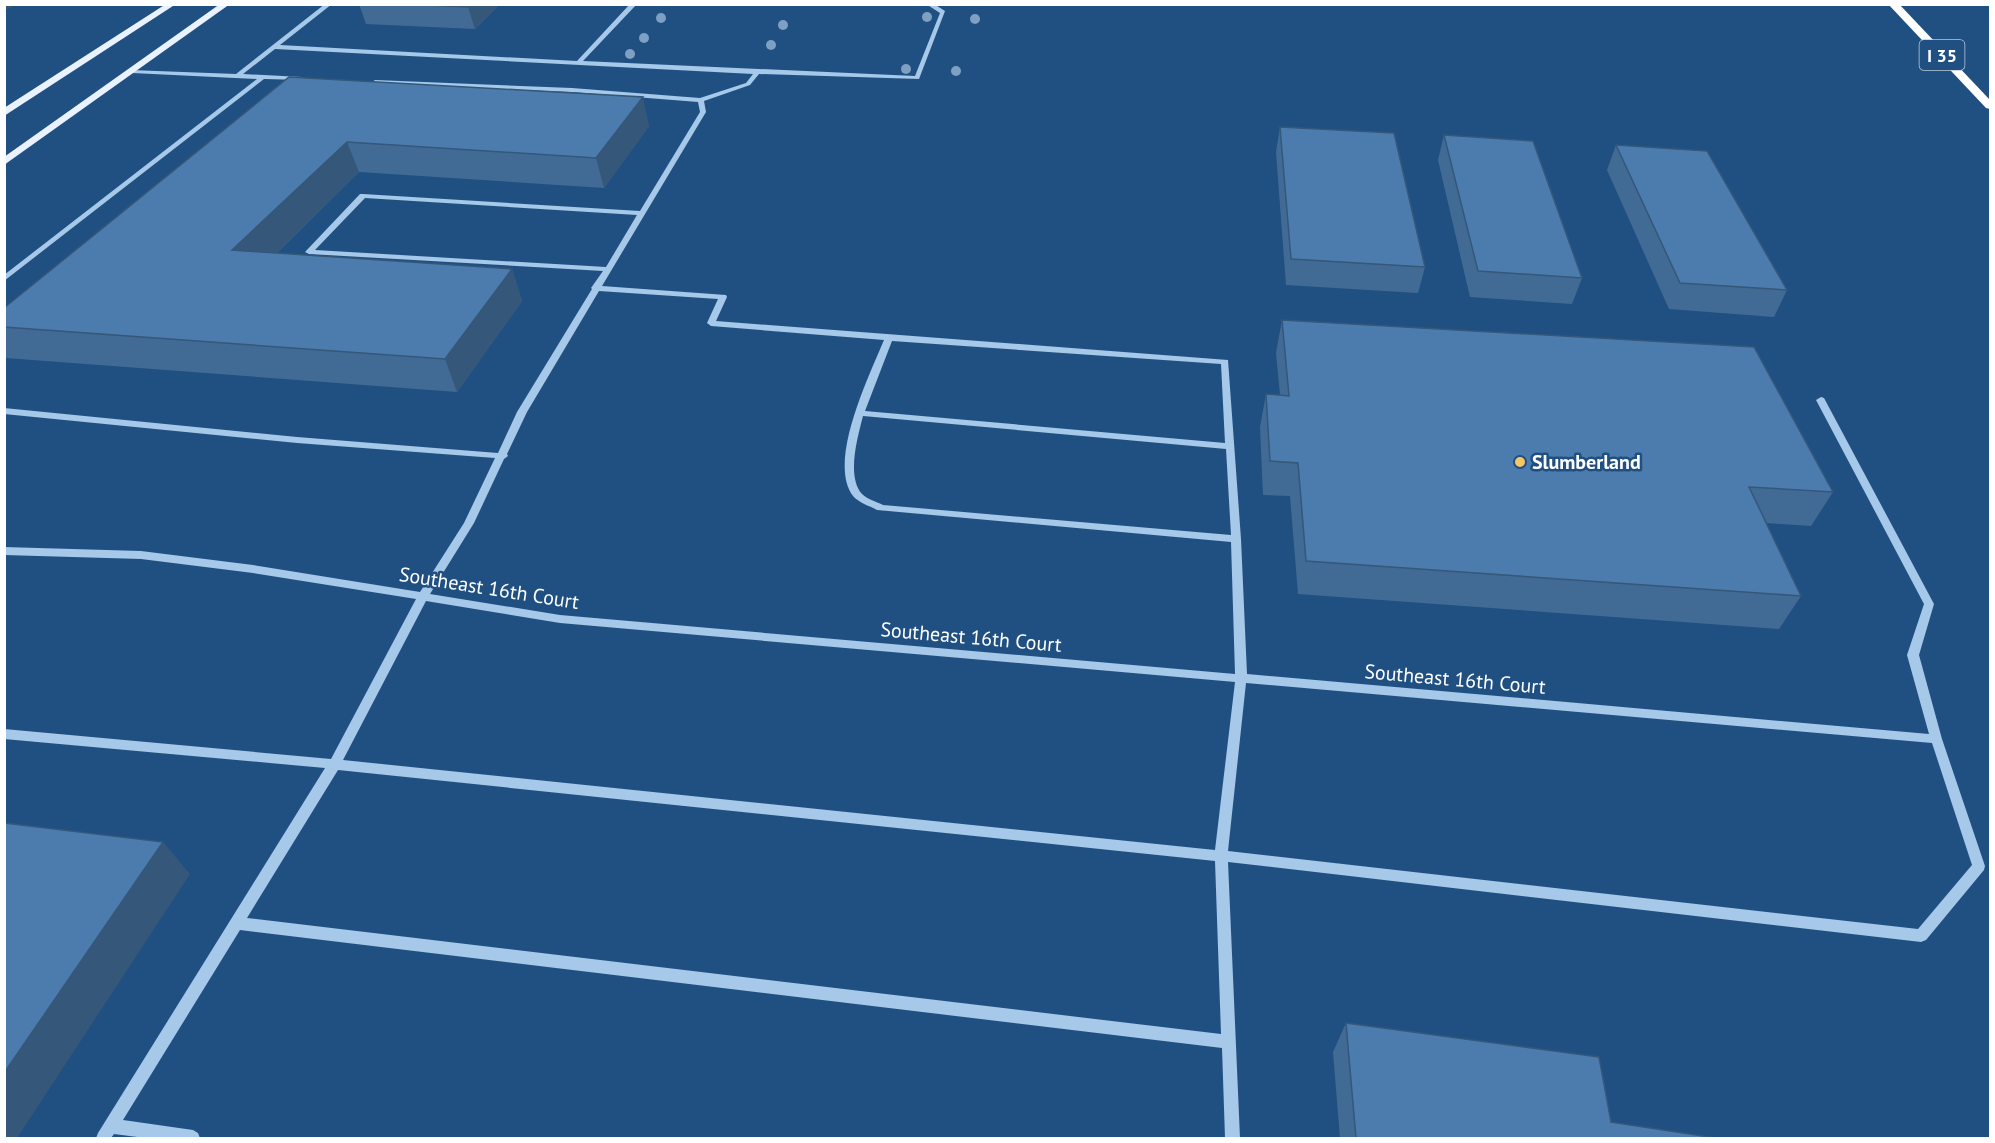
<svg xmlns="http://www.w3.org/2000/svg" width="1995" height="1143" viewBox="0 0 1995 1143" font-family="'PT Sans',sans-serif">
	<rect width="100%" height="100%" fill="#205082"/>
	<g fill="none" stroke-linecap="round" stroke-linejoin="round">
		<path fill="#a6c8e9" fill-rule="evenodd" d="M 325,4 L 332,4 L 280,45 L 577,61 L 630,4 L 637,4 L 583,61 L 915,76 L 940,13 L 926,4 L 934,4 L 945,11 L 919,79 L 759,74 L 750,85 L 704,101 L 706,112 L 602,286 L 726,295 L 727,297 L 716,321 L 1228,360 L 1241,539 L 1247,674 L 1929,734 L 1907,655 L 1924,604 L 1816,400 L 1821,397 L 1824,398 L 1934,604 L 1919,655 L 1942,739 L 1985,866 L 1984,870 L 1926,940 L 1921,942 L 1228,862 L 1240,1138 L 1225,1138 L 1222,1048 L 240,930 L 123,1120 L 193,1130 L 198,1133 L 200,1138 L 145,1138 L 114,1134 L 111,1138 L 96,1138 L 98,1133 L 325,768 L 4,739 L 4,729 L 331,759 L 416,599 L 253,573 L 141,559 L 4,555 L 4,547 L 141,551 L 253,565 L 420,592 L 464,523 L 495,458 L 297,443 L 4,414 L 4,408 L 297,437 L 498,453 L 517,412 L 592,289 L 591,288 L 603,271 L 309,254 L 305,252 L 360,194 L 363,194 L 640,211 L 700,112 L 698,102 L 572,92 L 375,84 L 372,82 L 375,80 L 572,88 L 700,98 L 746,83 L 753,74 L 275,49 L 243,74 L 302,77 L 304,78 L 304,80 L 264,79 L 4,281 L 4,275 L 257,79 L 132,73 L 130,72 L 130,70 L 236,74 ZM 365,198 L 637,215 L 606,267 L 315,250 ZM 599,291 L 718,299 L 707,323 L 711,326 L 884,340 C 869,376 827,462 853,496 C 859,503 870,506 877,510 L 1231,542 L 1235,674 L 560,615 L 430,594 L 474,523 L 504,459 L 508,456 L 507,454 L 527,412 ZM 892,341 L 1221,364 L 1225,443 L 865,411 ZM 863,416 L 1226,449 L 1231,535 L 883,505 C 877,502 867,499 862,494 C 846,476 858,436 863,416 ZM 426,601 L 560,623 L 1235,682 L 1215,850 L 343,760 ZM 1246,683 L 1932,743 L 1972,865 L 1918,929 L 1228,851 ZM 338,770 L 1215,861 L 1221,1034 L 247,918 Z"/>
		<g fill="#e9f2fe" fill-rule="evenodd">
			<polygon points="166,4 176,4 4,116 4,108"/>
			<polygon points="220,4 230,4 4,165 4,157"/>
		</g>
		<polygon fill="#fff" fill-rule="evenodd" points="1888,4 1899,4 1990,100 1990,109 1986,108"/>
	</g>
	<g fill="#7ea0c2">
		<circle cx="927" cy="17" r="5"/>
		<circle cx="661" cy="18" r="5"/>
		<circle cx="975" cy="19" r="5"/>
		<circle cx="783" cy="25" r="5"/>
		<circle cx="644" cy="38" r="5"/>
		<circle cx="771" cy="45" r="5"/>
		<circle cx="630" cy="54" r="5"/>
		<circle cx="906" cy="69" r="5"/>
		<circle cx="956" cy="71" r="5"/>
	</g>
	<g fill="#416b95">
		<polygon points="359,4 500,4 475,29 366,24"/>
		<polygon points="289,77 649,126 604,188 359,172 277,253 512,269 522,301 457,392 6,358 4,356 4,308"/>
		<polygon points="1280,127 1425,267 1418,293 1286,285 1276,152"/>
		<polygon points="1444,135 1582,278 1572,304 1470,297 1438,160"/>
		<polygon points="1616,145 1787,290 1774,317 1669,309 1607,170"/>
		<polygon points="1282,320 1833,492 1811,526 1766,523 1801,596 1779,629 1298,594 1290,496 1263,495 1260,427 1266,394 1280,395 1276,353"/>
		<polygon points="1346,1023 1611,1122 1716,1138 1340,1138 1333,1052"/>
	</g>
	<g fill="#355779">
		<polygon points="4,4 17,4 4,11"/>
		<polygon points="471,4 500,4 475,29 468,7"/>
		<polygon points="643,97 649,126 604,188 596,158"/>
		<polygon points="347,142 359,172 248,281 232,250"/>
		<polygon points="512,269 522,301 457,392 445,359"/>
		<polygon points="163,842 190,874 17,1138 4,1138 4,1073"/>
	</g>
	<g fill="#4c7cad" stroke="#355779" stroke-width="1.5">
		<polygon points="411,4 471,4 468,7"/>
		<polygon points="289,77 643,97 596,158 347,142 232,250 512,269 445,359 4,327 4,308"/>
		<polygon points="1280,127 1394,133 1425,267 1291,259"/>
		<polygon points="1444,135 1533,141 1582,278 1478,271"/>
		<polygon points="1616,145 1707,151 1787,290 1680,283"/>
		<polygon points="1282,320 1754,347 1833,492 1749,487 1801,596 1306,561 1298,463 1270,461 1266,394 1289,396"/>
		<polygon points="4,823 163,842 4,1073"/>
		<polygon points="1346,1023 1599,1057 1611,1122 1716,1138 1356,1138"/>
	</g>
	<circle fill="#f6c667" stroke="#205082" stroke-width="2" cx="1520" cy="462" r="6"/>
	<g text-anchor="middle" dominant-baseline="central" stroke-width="5" stroke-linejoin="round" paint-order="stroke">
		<rect fill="#205082" stroke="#bccada" stroke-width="1.5" x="1919.5" y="40" width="45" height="30" rx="4.5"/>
		<g font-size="18" font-weight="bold" fill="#fff">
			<text x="1942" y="55">I 35</text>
		</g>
		<g font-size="20" font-weight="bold" fill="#fff" stroke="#205082" text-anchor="start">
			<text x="1532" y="462">Slumberland</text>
		</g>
		<g font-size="20" fill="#fff" stroke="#205082">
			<text transform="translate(489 588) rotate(9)">Southeast 16th Court</text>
			<text transform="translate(971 637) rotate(5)">Southeast 16th Court</text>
			<text transform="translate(1455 679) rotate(5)">Southeast 16th Court</text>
		</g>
	</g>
	<rect width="1995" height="1143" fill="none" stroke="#ffffff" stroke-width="12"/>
</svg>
